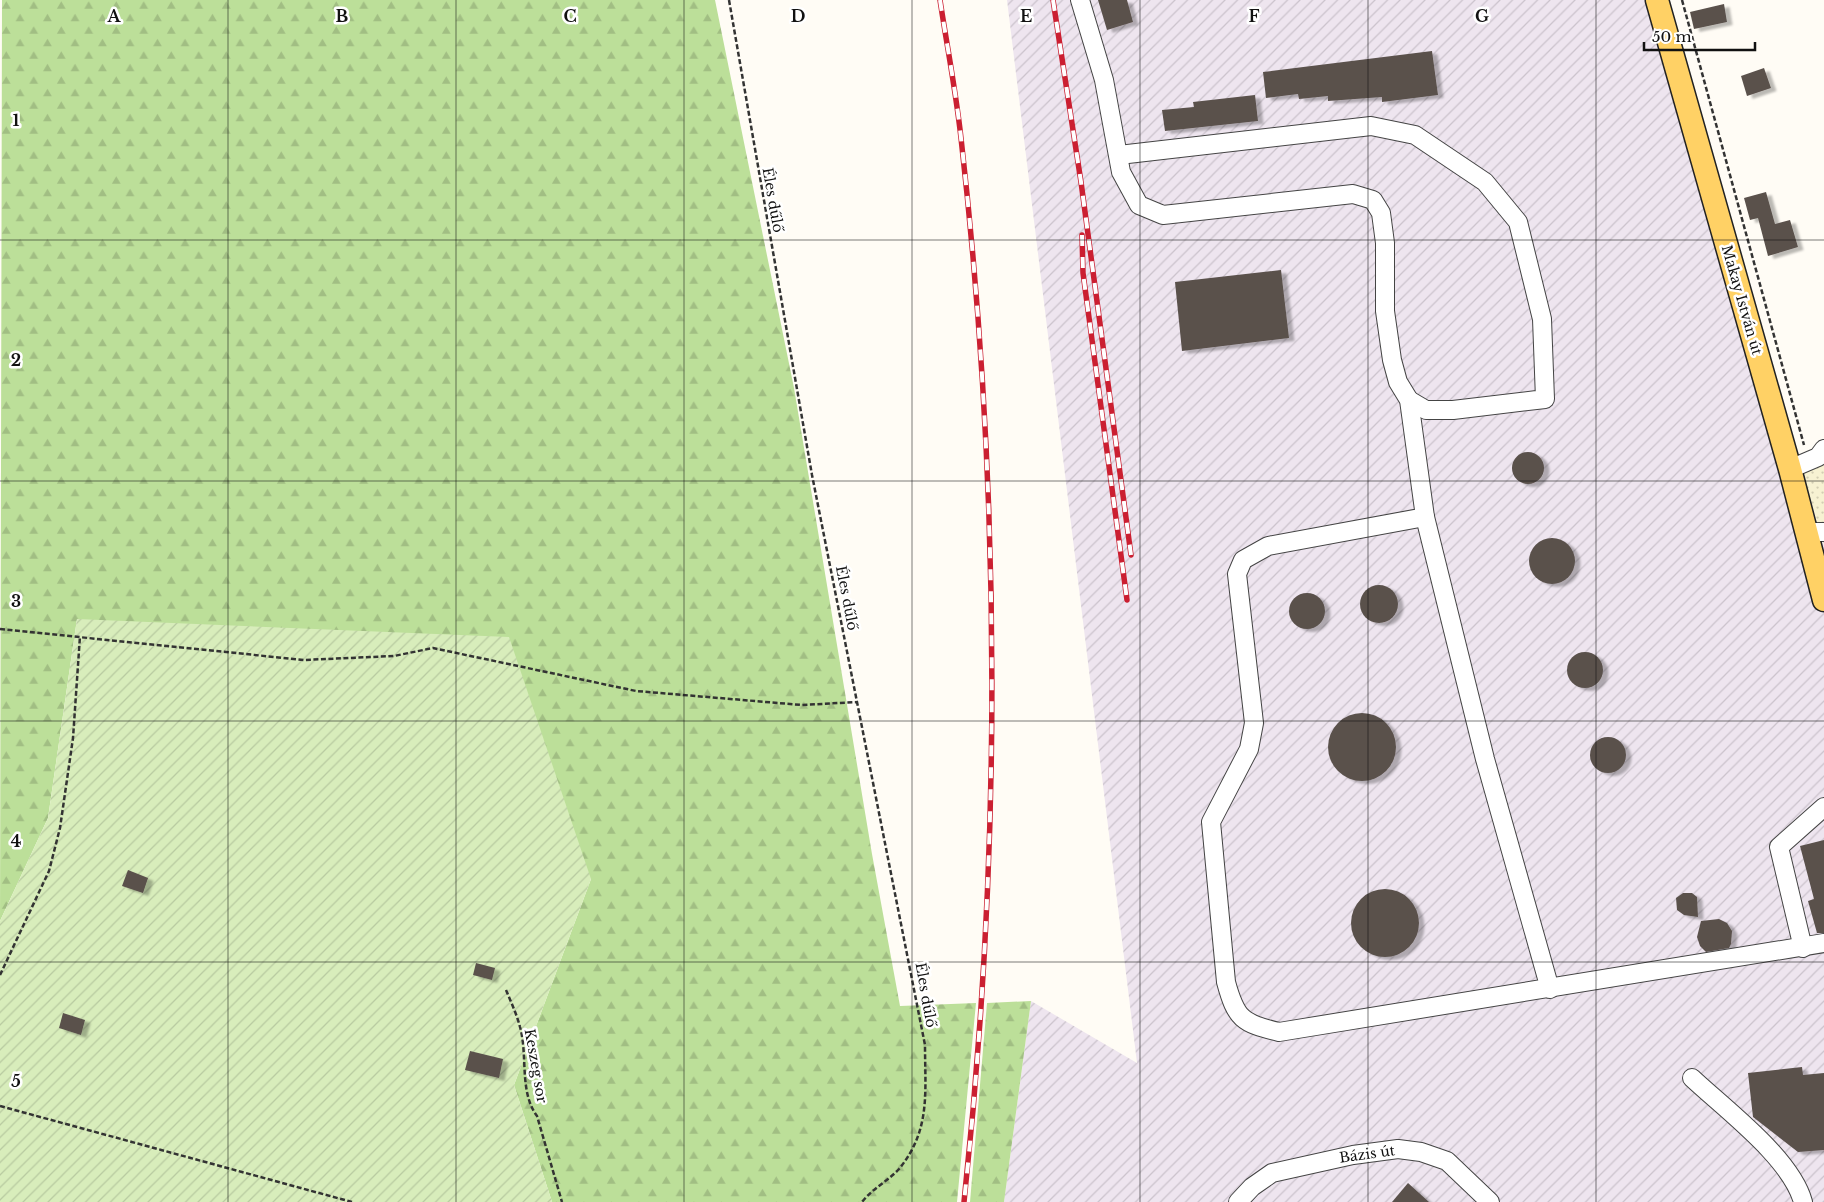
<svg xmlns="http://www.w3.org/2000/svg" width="1824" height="1202" viewBox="0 0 1824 1202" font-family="'Libre Baskerville',serif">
	<defs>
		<pattern id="industrial-furrows" width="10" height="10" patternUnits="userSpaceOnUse" patternTransform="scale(1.25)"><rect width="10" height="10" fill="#eee5ef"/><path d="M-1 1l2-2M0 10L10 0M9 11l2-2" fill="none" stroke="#cbc3cc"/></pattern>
		<pattern id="farmland-dots" width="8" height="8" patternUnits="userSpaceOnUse" patternTransform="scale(1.25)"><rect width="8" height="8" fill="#f7f2d2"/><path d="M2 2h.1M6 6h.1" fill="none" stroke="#d3ceb3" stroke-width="1.8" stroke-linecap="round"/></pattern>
		<pattern id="forest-firs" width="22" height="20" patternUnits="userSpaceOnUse" patternTransform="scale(1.25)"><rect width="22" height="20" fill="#bcdf99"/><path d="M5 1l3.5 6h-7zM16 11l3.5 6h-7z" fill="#a1be83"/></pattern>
		<pattern id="garden-furrows" width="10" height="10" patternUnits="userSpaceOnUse" patternTransform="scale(1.25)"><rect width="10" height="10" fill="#d8edbb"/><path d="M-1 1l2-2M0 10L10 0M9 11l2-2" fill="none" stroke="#b8caa0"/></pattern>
		<filter id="shadow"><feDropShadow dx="5.5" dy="3" stdDeviation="1" flood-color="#0004"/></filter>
	</defs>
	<rect width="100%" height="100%" fill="#fffcf5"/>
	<polygon fill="url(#industrial-furrows)" points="1007,0 1646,0 1800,465 1824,545 1824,1202 1004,1202 1031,1001 1137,1063"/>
	<polygon fill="url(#farmland-dots)" points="1824,455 1824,545 1800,465"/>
	<g fill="url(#forest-firs)">
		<polygon points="2,0 715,0 794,388 872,854 900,1006 976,1003 957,1202 552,1202 514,1085 591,879 77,619 48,818 0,921"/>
		<polygon points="1031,1001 1004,1202 970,1202 987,1003"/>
	</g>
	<polygon fill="url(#garden-furrows)" points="77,619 509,637 591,879 514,1085 552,1202 0,1202 0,921 48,818"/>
	<g fill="#5a514c" filter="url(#shadow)">
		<polygon points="1098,0 1127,0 1133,22 1107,30"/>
		<polygon points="1724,4 1727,22 1694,29 1690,12"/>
		<polygon points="1432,51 1438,95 1382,102 1382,97 1328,101 1328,96 1299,99 1298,94 1266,98 1263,72"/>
		<polygon points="1764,68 1771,88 1747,96 1741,76"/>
		<polygon points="1255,95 1258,121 1165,131 1162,110 1194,107 1193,102"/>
		<polygon points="1766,192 1775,224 1790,220 1798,247 1768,256 1758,218 1750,220 1744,198"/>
		<polygon points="1281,270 1289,338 1182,351 1175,282"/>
		<circle cx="1528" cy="468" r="16"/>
		<circle cx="1552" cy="561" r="23"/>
		<circle cx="1379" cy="604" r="19"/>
		<circle cx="1307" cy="611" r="18"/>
		<circle cx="1585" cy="670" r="18"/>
		<circle cx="1362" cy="747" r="34"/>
		<circle cx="1608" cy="755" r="18"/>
		<polygon points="1824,840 1824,933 1817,933 1808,901 1814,899 1800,846"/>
		<polygon points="128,870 148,878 143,893 122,886"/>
		<circle cx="1385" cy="923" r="34"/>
		<polygon points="1683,893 1692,893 1697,897 1698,917 1684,915 1677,910 1676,898"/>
		<polygon points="1719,919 1727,923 1732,931 1731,944 1729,948 1706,952 1700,946 1697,937 1701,921"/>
		<polygon points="476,963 495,968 492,980 473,975"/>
		<polygon points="63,1013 85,1020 81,1035 59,1028"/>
		<polygon points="470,1051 503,1059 499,1078 465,1070"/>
		<polygon points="1802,1067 1803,1075 1824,1073 1824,1150 1798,1152 1753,1117 1748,1073"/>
		<polygon points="1408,1183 1429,1202 1392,1202"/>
	</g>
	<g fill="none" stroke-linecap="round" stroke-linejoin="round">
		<defs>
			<g id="minor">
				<path d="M 1080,0 L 1104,80 L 1121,172 L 1139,205 L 1163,215 L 1353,194 L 1373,200 L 1381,213 L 1385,243 L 1385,311 L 1392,360 L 1398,382 L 1409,400 L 1425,517 L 1268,546 L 1243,560 L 1237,574 L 1254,723 L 1249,749 L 1211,822 L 1226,982 C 1236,1019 1242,1023 1279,1032 L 1824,943"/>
				<polyline points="1119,155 1371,126 1415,135 1485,182 1518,222 1542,319 1545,399 1453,410 1426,410 1409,400"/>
				<polyline points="1790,469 1818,457 1824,449"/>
				<polyline points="1425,517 1485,759 1550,989"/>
				<polyline points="1807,532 1824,532"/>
				<polyline points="1803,948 1779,847 1824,807"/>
				<path d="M 1692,1078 C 1726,1110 1791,1158 1803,1202"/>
				<polyline points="1238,1202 1252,1187 1272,1173 1353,1155 1398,1149 1421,1152 1447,1161 1490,1202"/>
			</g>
			<polyline id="major" points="1657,0 1790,469 1824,600"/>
		</defs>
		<use href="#minor" stroke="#444" stroke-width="20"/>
		<use href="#major" stroke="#222" stroke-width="25"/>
		<g stroke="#333" stroke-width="2.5" stroke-dasharray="5 2.5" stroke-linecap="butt">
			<path d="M 729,0 L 812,475 L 925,1045 C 925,1092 931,1130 899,1169 C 888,1181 873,1188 862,1202"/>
			<polyline points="1682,0 1804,445"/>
			<polyline points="0,629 304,660 394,656 433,648 636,691 802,705 858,702"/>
			<polyline points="0,975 49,871 60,828 73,738 80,636"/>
			<path d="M 506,990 C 511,1002 517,1015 520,1027 C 528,1055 519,1092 537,1116 L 562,1202"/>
			<polyline points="0,1106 352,1202"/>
		</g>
		<use href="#minor" stroke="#fff" stroke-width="18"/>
		<use href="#major" stroke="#ffd165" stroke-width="22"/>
		<defs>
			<g id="rail">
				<path d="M 940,0 C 947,46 956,92 961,138 C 1001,491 1002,849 964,1202"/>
				<polyline points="1053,0 1081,182 1131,555"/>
				<polyline points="1082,235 1083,273 1127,600"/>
			</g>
		</defs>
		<use href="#rail" stroke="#cb1f31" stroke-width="5.5"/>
		<use href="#rail" stroke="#fff" stroke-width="4" stroke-dasharray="11" stroke-linecap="butt"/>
	</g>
	<path fill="none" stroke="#111" stroke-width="1" stroke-opacity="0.55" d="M 228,0 L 228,1202M 456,0 L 456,1202M 684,0 L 684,1202M 912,0 L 912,1202M 1140,0 L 1140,1202M 1368,0 L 1368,1202M 1596,0 L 1596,1202M 0,240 L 1824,240M 0,481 L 1824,481M 0,721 L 1824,721M 0,962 L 1824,962"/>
	<g text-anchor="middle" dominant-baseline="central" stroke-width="5" stroke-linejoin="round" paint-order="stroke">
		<g font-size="14" fill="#111" stroke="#fff">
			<text transform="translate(773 200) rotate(80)">Éles dűlő</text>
			<text transform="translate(1742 300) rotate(74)">Makay István út</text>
			<text transform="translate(847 598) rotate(79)">Éles dűlő</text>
			<text transform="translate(926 995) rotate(80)">Éles dűlő</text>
			<text transform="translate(536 1066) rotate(80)">Keszeg sor</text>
			<text transform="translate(1367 1154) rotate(-8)">Bázis út</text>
		</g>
	</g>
	<g font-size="16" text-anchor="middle" font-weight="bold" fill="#111" stroke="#fff" stroke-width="5" stroke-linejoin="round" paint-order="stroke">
		<text x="114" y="22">A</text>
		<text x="342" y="22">B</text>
		<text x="570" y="22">C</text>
		<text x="798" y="22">D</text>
		<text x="1026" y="22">E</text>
		<text x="1254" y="22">F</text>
		<text x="1482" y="22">G</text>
		<text x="16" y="126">1</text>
		<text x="16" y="366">2</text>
		<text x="16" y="607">3</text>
		<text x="16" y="847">4</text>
		<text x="16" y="1087">5</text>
	</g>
	<path d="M1644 42v8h111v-8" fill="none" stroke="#111111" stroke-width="2.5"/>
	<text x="1652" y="42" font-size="15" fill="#111111" stroke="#ffffff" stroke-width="4" paint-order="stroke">50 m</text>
</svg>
